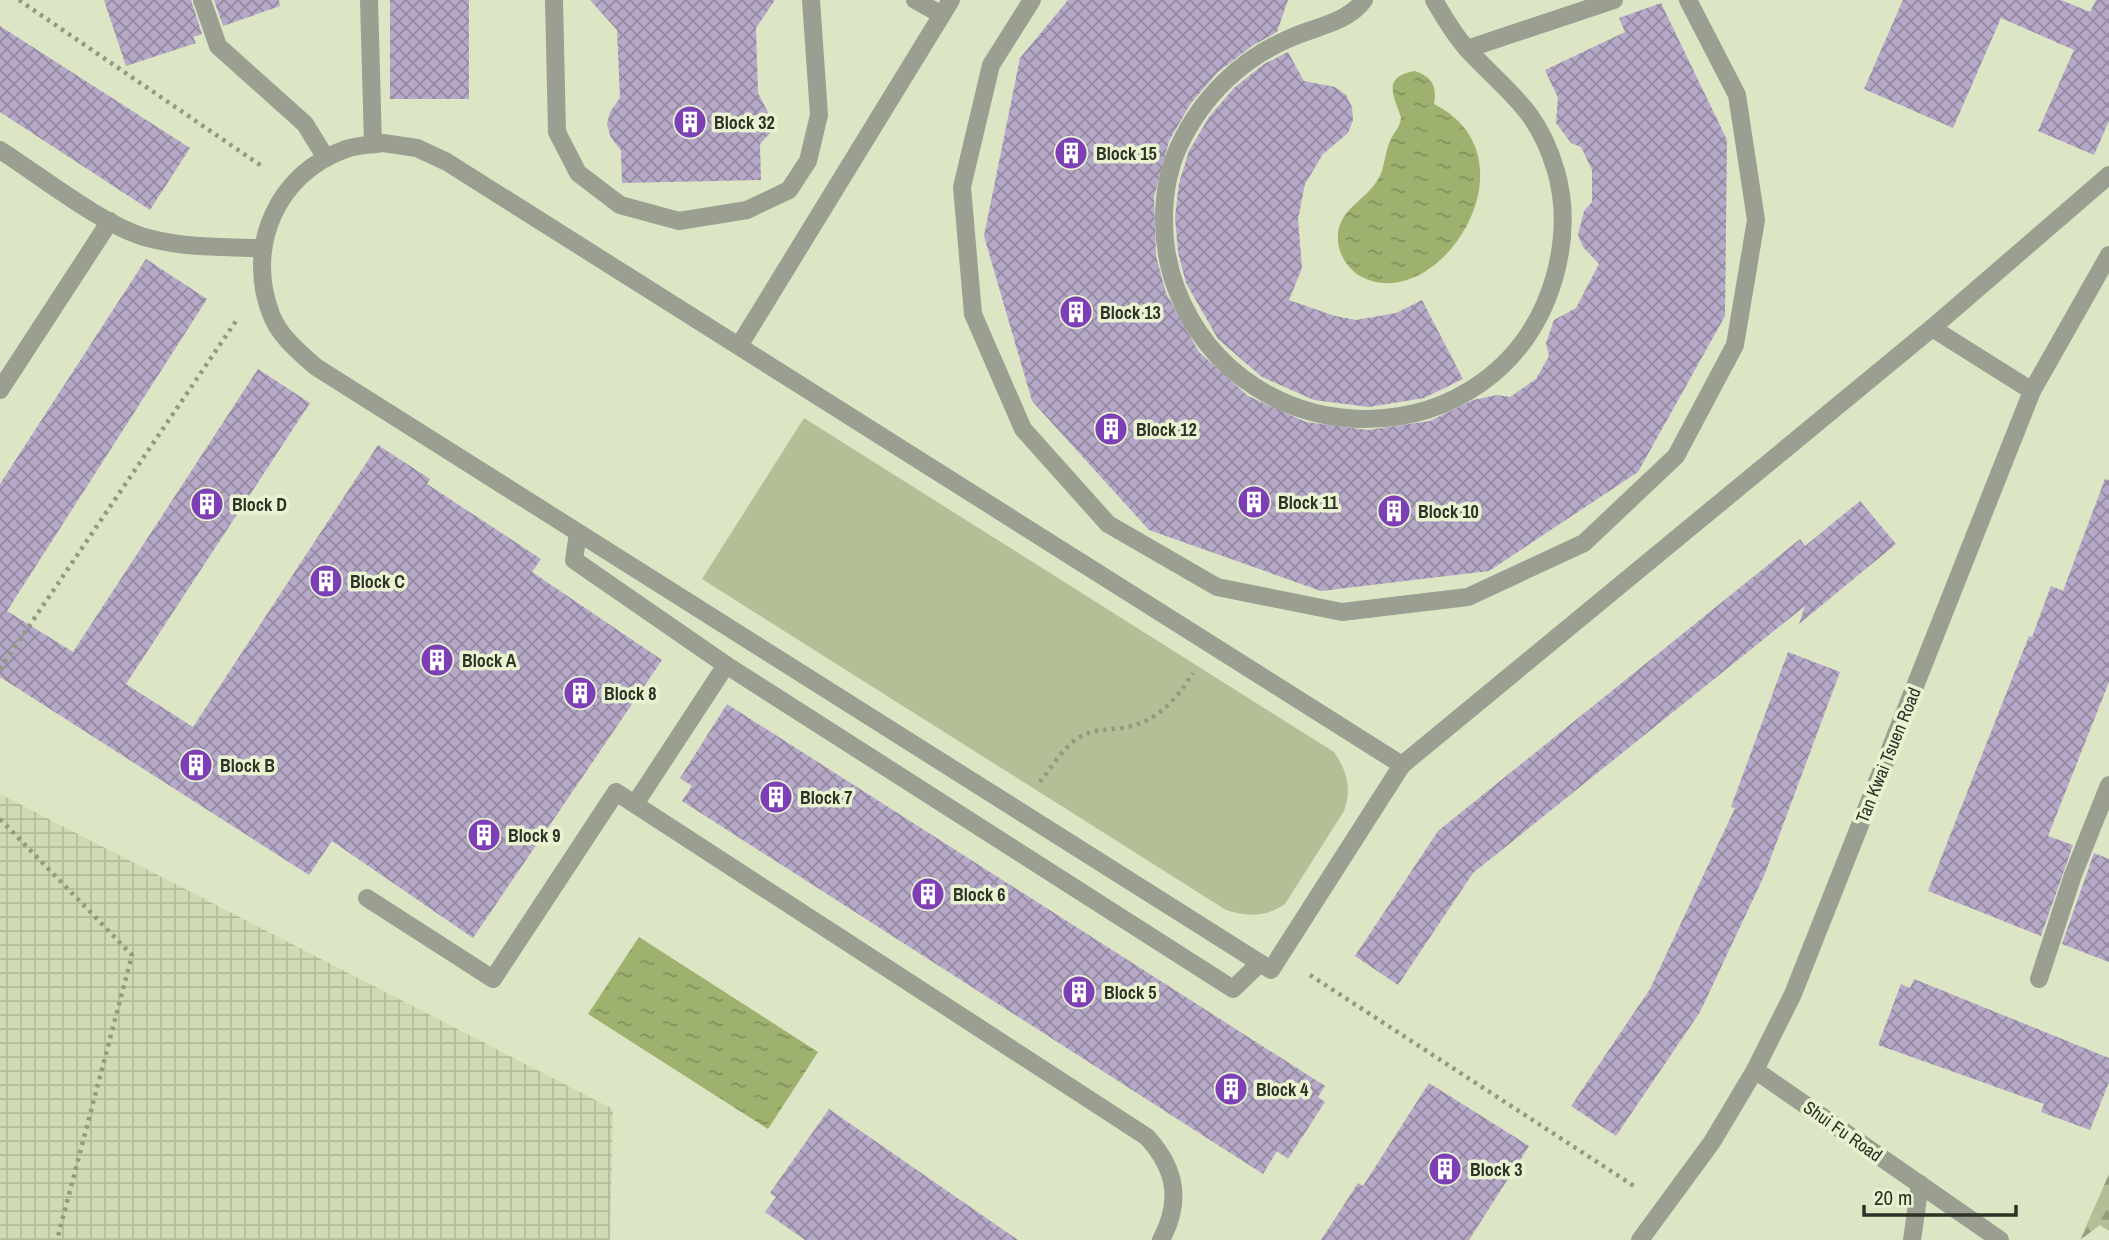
<svg xmlns="http://www.w3.org/2000/svg" width="2109" height="1240" viewBox="0 0 2109 1240" font-family="'Archivo Narrow',sans-serif">
	<defs>
		<pattern id="industrial-grid" width="8" height="8" patternUnits="userSpaceOnUse" patternTransform="scale(1.75)"><rect width="8" height="8" fill="#cfdbb3"/><path d="M0 4h8M4 0v8" fill="none" stroke="#b2bc9a"/></pattern>
		<pattern id="forest-firs" width="22" height="20" patternUnits="userSpaceOnUse" patternTransform="scale(1.75)"><rect width="22" height="20" fill="#b4bf98"/><path d="M5 1l3.5 6h-7zM16 11l3.5 6h-7z" fill="#939c7c"/></pattern>
		<pattern id="water-ripples" width="26" height="14" patternUnits="userSpaceOnUse" patternTransform="scale(1.75)"><rect width="26" height="14" fill="#9fb16f"/><path d="M2 4q2-2 4 0t4 0M15 11q2-2 4 0t4 0" fill="none" stroke="#82915b"/></pattern>
		<pattern id="building-cross-hatch" width="8" height="8" patternUnits="userSpaceOnUse" patternTransform="scale(1.75)"><rect width="8" height="8" fill="#b6a8c7"/><path d="M0 0l8 8M0 8l8-8" fill="none" stroke="#9489a1"/></pattern>
	</defs>
	<rect width="100%" height="100%" fill="#dce6c5"/>
	<polygon fill="url(#industrial-grid)" points="0,794 613,1109 610,1240 0,1240"/>
	<polygon fill="url(#forest-firs)" points="2109,1174 2109,1231 2100,1225 2080,1240"/>
	<path fill="#b4bf98" d="M 804,418 L 1334,752 C 1347,771 1352,789 1344,811 L 1285,904 C 1266,917 1247,917 1226,910 L 702,579 Z"/>
	<g fill="url(#water-ripples)">
		<path d="M 1415,71 C 1433,77 1437,87 1434,104 C 1542,158 1437,319 1360,276 C 1348,269 1339,255 1338,241 C 1336,210 1363,203 1377,181 C 1385,169 1384,155 1390,141 C 1393,133 1400,128 1401,118 C 1395,97 1380,77 1415,71 Z"/>
		<polygon points="639,937 818,1052 768,1129 588,1014"/>
	</g>
	<g fill="url(#building-cross-hatch)">
		<polygon points="104,0 191,0 202,34 193,37 196,43 126,66"/>
		<polygon points="214,0 279,0 280,6 223,26"/>
		<rect x="390" y="0" width="79" height="99"/>
		<polygon points="590,0 775,0 756,28 758,93 772,120 772,131 760,144 761,180 622,183 621,150 611,138 607,124 610,112 620,98 617,30"/>
		<polygon points="1068,0 1288,0 1277,32 1252,46 1218,72 1191,103 1169,141 1154,197 1156,256 1166,293 1199,352 1248,396 1306,422 1368,430 1430,421 1473,400 1497,395 1510,397 1536,379 1549,356 1546,343 1554,320 1576,308 1599,264 1583,247 1578,235 1584,211 1592,202 1592,170 1581,147 1571,143 1556,123 1558,98 1545,70 1625,32 1619,18 1661,3 1727,140 1725,316 1638,472 1489,571 1321,591 1149,530 1032,401 984,236 1020,58"/>
		<polygon points="1903,0 2061,0 2090,12 2096,0 2109,0 2109,121 2094,155 2038,131 2074,50 2001,18 1953,128 1864,89"/>
		<polygon points="0,26 190,148 150,210 0,112"/>
		<polygon points="1288,52 1304,81 1335,87 1346,95 1352,107 1353,120 1348,133 1323,154 1305,184 1298,219 1302,268 1289,300 1335,316 1356,320 1396,313 1422,300 1463,379 1424,398 1369,407 1314,400 1262,377 1218,339 1186,283 1178,252 1175,217 1179,183 1189,151 1209,117 1234,88 1264,64"/>
		<polygon points="146,259 207,299 7,611 73,652 258,369 310,403 126,684 193,727 378,445 430,479 427,484 541,559 532,572 662,660 473,938 332,841 309,875 0,677 0,484"/>
		<polygon points="2105,479 2109,480 2109,682 2048,836 2073,845 2041,936 1928,891 2029,636 2032,637 2051,586 2063,591"/>
		<polygon points="1860,501 1896,544 1799,624 1805,606 1473,873 1398,985 1355,956 1438,831 1800,539 1805,546"/>
		<polygon points="1788,652 1840,672 1764,876 1700,1012 1616,1136 1571,1106 1650,989 1735,808 1731,807"/>
		<polygon points="727,704 1325,1086 1318,1097 1325,1102 1288,1159 1277,1151 1263,1174 682,801 692,786 680,778"/>
		<polygon points="2094,853 2109,859 2109,962 2062,944"/>
		<polygon points="1914,979 2109,1058 2109,1082 2090,1130 2041,1112 2044,1104 1878,1045 1901,984 1910,988"/>
		<polygon points="1429,1083 1529,1146 1469,1240 1321,1240 1358,1183 1363,1186"/>
		<polygon points="829,1109 1018,1240 805,1240 765,1212 776,1197 770,1193"/>
	</g>
	<g fill="none" stroke-linecap="round" stroke-linejoin="round">
		<g stroke="#939a82" stroke-width="4.5" stroke-dasharray="3.5 5" stroke-linecap="butt">
			<polyline points="19,0 263,167"/>
			<polyline points="0,669 236,321"/>
			<path d="M 1040,782 C 1051,768 1064,746 1080,737 C 1094,729 1106,730 1122,728 C 1156,723 1176,700 1193,673"/>
			<polyline points="0,819 132,955 57,1240"/>
			<polyline points="1310,975 1637,1188"/>
		</g>
		<g stroke="#9a9f91" stroke-width="18">
			<polyline points="202,0 218,46 305,124 326,158"/>
			<polyline points="369,0 373,144"/>
			<polyline points="554,0 557,132 578,173 620,205 679,221 747,210 789,190 808,161 819,115 811,0"/>
			<polyline points="915,0 942,15"/>
			<polyline points="1032,0 991,65 962,187 973,314 1023,429 1108,524 1217,587 1342,612 1468,597 1584,543 1676,456 1735,345 1756,220 1737,95 1688,0"/>
			<path d="M 1364,0 C 1348,22 1319,26 1295,36 C 1243,57 1203,95 1179,146 C 1159,189 1160,245 1176,288 C 1243,465 1499,463 1554,279 C 1564,244 1566,206 1556,171 C 1538,109 1509,94 1468,50 C 1454,35 1444,17 1434,0"/>
			<polyline points="1467,49 1614,0"/>
			<path d="M 383,143 L 417,148 L 447,162 L 1402,765 L 1271,970 L 316,367 C 299,352 279,336 271,314 C 245,247 277,173 346,149 C 357,145 371,145 383,143 Z"/>
			<path d="M 0,150 C 41,176 103,226 148,238 C 185,248 223,247 261,248"/>
			<polyline points="1932,328 2032,391"/>
			<polyline points="739,346 951,0"/>
			<polyline points="0,390 110,221"/>
			<polyline points="578,533 574,560 726,665 1233,989 1260,963"/>
			<polyline points="1402,765 1932,328 2109,175"/>
			<polyline points="635,804 726,665"/>
			<path d="M 367,898 L 493,979 L 616,792 L 1147,1137 C 1176,1169 1182,1201 1161,1240"/>
			<polyline points="2039,979 2073,875 2109,785"/>
			<polyline points="1755,1070 2000,1240"/>
			<polyline points="1640,1240 1712,1142 1755,1070 1793,994 2032,391 2109,255"/>
			<polyline points="1912,1240 1920,1184"/>
		</g>
	</g>
	<defs>
		<symbol id="building-disc" viewBox="-11 -11 22 22"><circle r="9.5" fill="#7d3fb5" stroke="#e9f3d2"/><path d="M-4-6H4V6H1V3H-1V6H-4ZM-2.5-4.3h1.7v1.8h-1.7ZM.8-4.3h1.7v1.8H.8ZM-2.5-1h1.7V.8h-1.7ZM.8-1h1.7V.8H.8Z" fill="#fff"/></symbol>
	</defs>
	<g fill-rule="evenodd">
		<use href="#building-disc" x="671" y="103" width="38" height="38"/>
		<use href="#building-disc" x="1052" y="134" width="38" height="38"/>
		<use href="#building-disc" x="1057" y="293" width="38" height="38"/>
		<use href="#building-disc" x="1092" y="410" width="38" height="38"/>
		<use href="#building-disc" x="1235" y="483" width="38" height="38"/>
		<use href="#building-disc" x="188" y="485" width="38" height="38"/>
		<use href="#building-disc" x="1375" y="492" width="38" height="38"/>
		<use href="#building-disc" x="307" y="562" width="38" height="38"/>
		<use href="#building-disc" x="418" y="641" width="38" height="38"/>
		<use href="#building-disc" x="561" y="674" width="38" height="38"/>
		<use href="#building-disc" x="177" y="746" width="38" height="38"/>
		<use href="#building-disc" x="757" y="778" width="38" height="38"/>
		<use href="#building-disc" x="465" y="816" width="38" height="38"/>
		<use href="#building-disc" x="909" y="875" width="38" height="38"/>
		<use href="#building-disc" x="1060" y="973" width="38" height="38"/>
		<use href="#building-disc" x="1212" y="1070" width="38" height="38"/>
		<use href="#building-disc" x="1426" y="1150" width="38" height="38"/>
	</g>
	<g text-anchor="middle" dominant-baseline="central" stroke-width="7" stroke-linejoin="round" paint-order="stroke">
		<g font-size="18" font-weight="bold" fill="#2e3125" stroke="#e9f3d2" text-anchor="start">
			<text x="714" y="122">Block 32</text>
			<text x="1096" y="153">Block 15</text>
			<text x="1100" y="312">Block 13</text>
			<text x="1136" y="429">Block 12</text>
			<text x="1278" y="502">Block 11</text>
			<text x="232" y="504">Block D</text>
			<text x="1418" y="511">Block 10</text>
			<text x="350" y="581">Block C</text>
			<text x="462" y="660">Block A</text>
			<text x="604" y="693">Block 8</text>
			<text x="220" y="765">Block B</text>
			<text x="800" y="797">Block 7</text>
			<text x="508" y="835">Block 9</text>
			<text x="953" y="894">Block 6</text>
			<text x="1104" y="992">Block 5</text>
			<text x="1256" y="1089">Block 4</text>
			<text x="1470" y="1169">Block 3</text>
		</g>
		<g font-size="18" fill="#2e3125" stroke="#e9f3d2">
			<text transform="translate(1888 755) rotate(-68)">Tan Kwai Tsuen Road</text>
			<text transform="translate(1843 1131) rotate(35)">Shui Fu Road</text>
		</g>
	</g>
	<path d="M1864 1205v10h152v-10" fill="none" stroke="#2e3125" stroke-width="3.5"/>
	<text x="1874" y="1205" font-size="21" fill="#2e3125" stroke="#e9f3d2" stroke-width="5" paint-order="stroke">20 m</text>
</svg>
